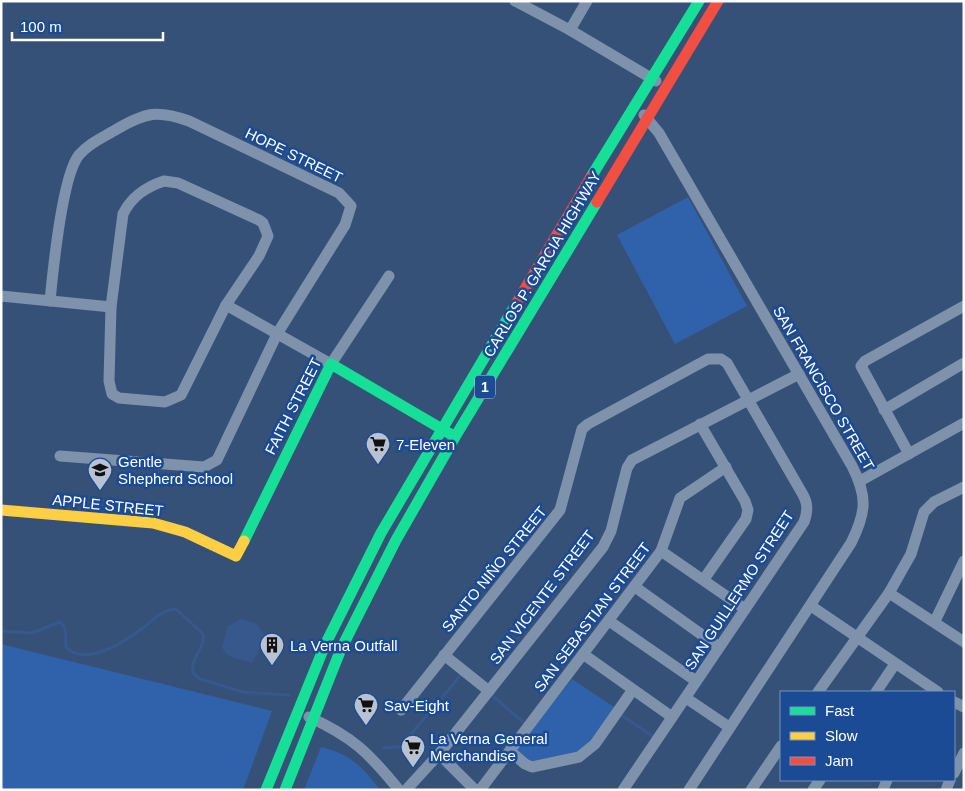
<svg xmlns="http://www.w3.org/2000/svg" width="965" height="791" viewBox="0 0 965 791" font-family="Arial,sans-serif">
	<rect width="100%" height="100%" fill="#365178"/>
	<g fill="#2f62aa">
		<polygon points="688,197 747,306 675,344 617,235"/>
		<polygon points="1,644 272,711 243,790 1,790"/>
		<polygon points="572,679 617,709 595,738 579,752 530,762 514,751"/>
		<path d="M 321,747 C 350,754 362,766 380,790 L 304,790 Z"/>
	</g>
	<path fill="#36588c" d="M 241,619 L 257,624 L 266,638 L 252,663 C 241,658 227,660 222,647 L 228,626 Z"/>
	<g fill="none" stroke-linecap="round" stroke-linejoin="round">
		<g stroke="#36588c" stroke-width="3">
			<path d="M 1,631 L 32,633 L 60,622 C 68,629 65,637 66,647 C 86,668 124,642 143,628 C 153,621 162,609 176,609 L 203,634 C 206,649 188,659 194,674 L 200,679 L 243,692 L 289,695"/>
			<polyline points="494,697 524,723"/>
			<polyline points="621,715 654,737"/>
			<polyline points="383,748 400,747 461,675"/>
		</g>
		<g stroke="#7e92ab" stroke-width="11">
			<polyline points="515,1 570,30 656,81"/>
			<polyline points="570,30 587,1"/>
			<path d="M 644,115 L 659,133 L 852,466 C 868,497 866,513 851,543 L 689,790"/>
			<path d="M 164,181 L 178,183 L 259,220 L 263,223 L 268,236 L 259,256 L 226,305 L 181,395 L 165,402 L 119,398 L 112,394 L 109,381 L 111,307 L 123,214 C 132,196 146,187 164,181 Z"/>
			<polyline points="1,296 111,307"/>
			<path d="M 50,301 C 53,270 62,176 79,155 C 89,143 104,137 117,129 C 146,112 158,110 189,121 L 339,193 L 351,206 L 345,225 L 277,334 L 217,460 L 204,467 L 60,456"/>
			<polyline points="226,305 331,364 389,276"/>
			<polyline points="884,410 964,363"/>
			<polyline points="700,424 745,501 748,510 746,519 704,579"/>
			<polyline points="909,454 861,366 865,361 964,306"/>
			<polyline points="860,481 964,423"/>
			<polyline points="661,551 745,609"/>
			<polyline points="635,587 719,647"/>
			<polyline points="889,593 964,642"/>
			<polyline points="811,606 938,692"/>
			<polyline points="609,621 696,681"/>
			<polyline points="935,621 964,561"/>
			<polyline points="583,654 672,717"/>
			<polyline points="444,655 489,691"/>
			<polyline points="818,692 889,593 911,554 924,512 934,502 964,487"/>
			<polyline points="876,692 895,664"/>
			<polyline points="686,698 729,727"/>
			<polyline points="954,702 964,707"/>
			<path d="M 401,710 L 560,510 L 582,429 L 588,424 L 708,359 L 721,359 L 727,363 L 802,493 C 808,503 808,511 804,522 L 623,790"/>
			<path d="M 309,717 C 353,737 369,753 399,790"/>
			<polyline points="510,751 525,764 532,767 579,757 595,744 632,691"/>
			<polyline points="439,754 475,790"/>
			<polyline points="954,773 964,753"/>
			<polyline points="406,790 439,754 603,547 611,531 627,468 632,460 799,374"/>
			<polyline points="480,790 661,551 680,498 726,467"/>
			<polyline points="751,790 781,746"/>
			<polyline points="813,790 820,780"/>
			<polyline points="883,790 887,780"/>
			<polyline points="946,790 950,780"/>
		</g>
		<g stroke="#16e098" stroke-width="11">
			<polyline points="591,177 699,1"/>
			<polyline points="244,541 331,364 452,435"/>
			<polyline points="266,790 325,645 381,533 516,304"/>
			<polyline points="285,790 341,649 396,540 455,437 597,202"/>
		</g>
		<polyline stroke="#ffcf43" stroke-width="11" points="1,510 153,523 185,532 236,556 244,541"/>
		<g stroke="#f24e42" stroke-width="11">
			<polyline points="597,202 718,1"/>
			<polyline points="516,304 591,177"/>
		</g>
	</g>
	<defs>
		<symbol id="supermarket-pin" viewBox="-11 -11 22 30"><path d="M0 17L-7.5 6A9.5 9.5 0 1 1 7.5 6Z" fill="#b9c2d0" stroke="#1a4b94"/><path d="M-6-5.5h2.5l.6 2H6L4.5 2H-2.5L-4.4-4H-6ZM-1.5 3.2a1.3 1.3 0 1 0 .1 0ZM3 3.2a1.3 1.3 0 1 0 .1 0Z" fill="#111"/></symbol>
		<symbol id="school-pin" viewBox="-11 -11 22 30"><path d="M0 17L-7.5 6A9.5 9.5 0 1 1 7.5 6Z" fill="#b9c2d0" stroke="#1a4b94"/><path d="M0-5L7-2L0 1L-7-2ZM-4 1L0 2.5L4 1V4Q0 6-4 4Z" fill="#111"/></symbol>
		<symbol id="building-pin" viewBox="-11 -11 22 30"><path d="M0 17L-7.5 6A9.5 9.5 0 1 1 7.5 6Z" fill="#b9c2d0" stroke="#1a4b94"/><path d="M-4-6H4V6H1V3H-1V6H-4ZM-2.5-4.3h1.7v1.8h-1.7ZM.8-4.3h1.7v1.8H.8ZM-2.5-1h1.7V.8h-1.7ZM.8-1h1.7V.8H.8Z" fill="#111"/></symbol>
	</defs>
	<g fill-rule="evenodd">
		<use href="#supermarket-pin" x="364" y="430" width="28" height="38"/>
		<use href="#school-pin" x="86" y="456" width="28" height="38"/>
		<use href="#building-pin" x="258" y="631" width="28" height="38"/>
		<use href="#supermarket-pin" x="352" y="691" width="28" height="38"/>
		<use href="#supermarket-pin" x="399" y="733" width="28" height="38"/>
	</g>
	<g text-anchor="middle" dominant-baseline="central" stroke-width="5" stroke-linejoin="round" paint-order="stroke">
		<rect fill="#1a4b94" stroke="#bac9df" stroke-width="1" x="475" y="375.5" width="20" height="23" rx="4"/>
		<g font-size="14" font-weight="bold" fill="#fff">
			<text x="485" y="387">1</text>
		</g>
		<g font-size="15" fill="#fff" stroke="#1a4b94">
			<text transform="translate(294 155) rotate(26)">HOPE STREET</text>
			<text transform="translate(542 264) rotate(-59)">CARLOS P. GARCIA HIGHWAY</text>
			<text transform="translate(824 388) rotate(60)">SAN FRANCISCO STREET</text>
			<text transform="translate(293 406) rotate(-63)">FAITH STREET</text>
			<text transform="translate(108 505) rotate(6)">APPLE STREET</text>
			<text transform="translate(494 569) rotate(-51)">SANTO NIÑO STREET</text>
			<text transform="translate(739 590) rotate(-57)">SAN GUILLERMO STREET</text>
			<text transform="translate(542 597) rotate(-53)">SAN VICENTE STREET</text>
			<text transform="translate(592 617) rotate(-53)">SAN SEBASTIAN STREET</text>
		</g>
		<g font-size="15" fill="#fff" stroke="#1a4b94" text-anchor="start">
			<text x="396" y="444">7-Eleven</text>
			<text x="118" y="461">Gentle<tspan x="118" dy="17">Shepherd School</tspan></text>
			<text x="290" y="645">La Verna Outfall</text>
			<text x="384" y="705">Sav-Eight</text>
			<text x="430" y="738">La Verna General<tspan x="430" dy="17">Merchandise</tspan></text>
		</g>
	</g>
	<rect width="965" height="791" fill="none" stroke="#ffffff" stroke-width="5"/>
	<rect x="780" y="691" width="175" height="90" fill="#1a4b94" stroke="#7693bf"/>
	<rect x="790" y="707" width="25" height="8" fill="#16e098" stroke="#7693bf"/>
	<text x="825" y="716" font-size="15" fill="#ffffff">Fast</text>
	<rect x="790" y="732" width="25" height="8" fill="#ffcf43" stroke="#7693bf"/>
	<text x="825" y="741" font-size="15" fill="#ffffff">Slow</text>
	<rect x="790" y="757" width="25" height="8" fill="#f24e42" stroke="#7693bf"/>
	<text x="825" y="766" font-size="15" fill="#ffffff">Jam</text>
	<path d="M12 32v8h151v-8" fill="none" stroke="#ffffff" stroke-width="2.5"/>
	<text x="20" y="32" font-size="15" fill="#ffffff" stroke="#1a4b94" stroke-width="4" paint-order="stroke">100 m</text>
</svg>
